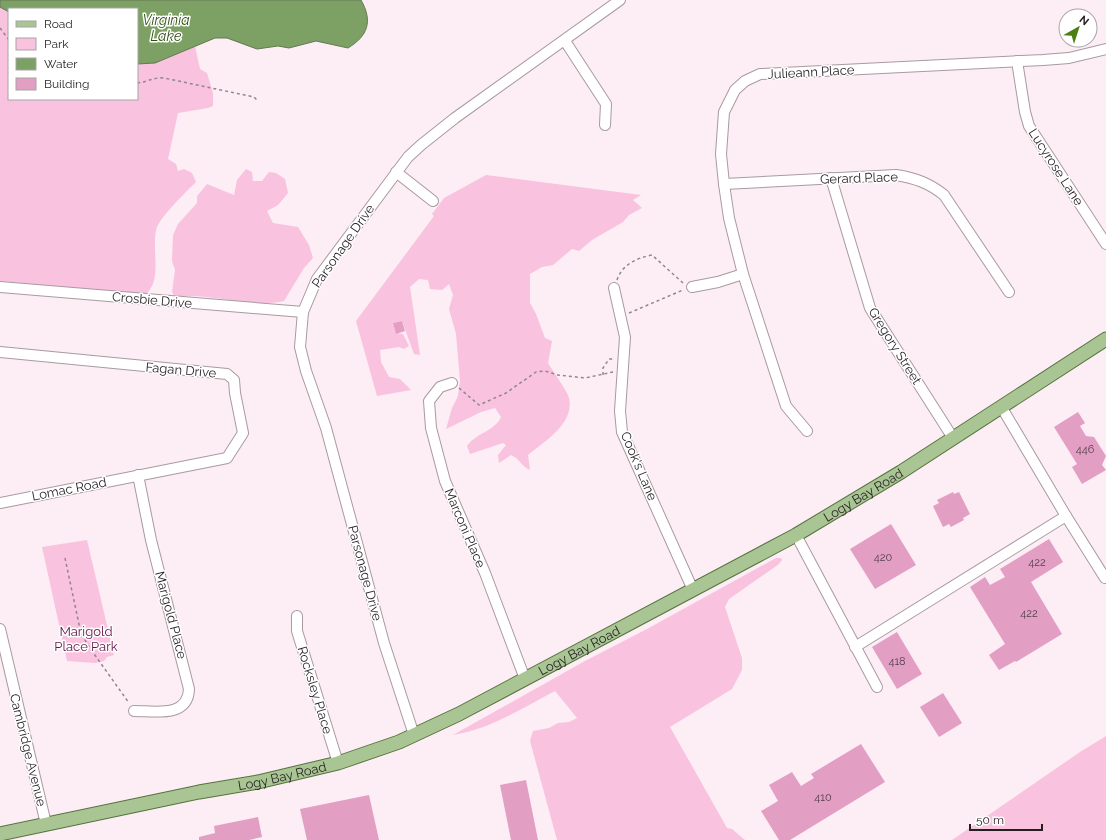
<svg xmlns="http://www.w3.org/2000/svg" width="1106" height="840" viewBox="0 0 1106 840" font-family="Raleway,sans-serif">
	<rect width="100%" height="100%" fill="#fdedf5"/>
	<g fill="#f9c2df">
		<path d="M 0,7 L 9,12 L 9,99 L 137,99 L 137,64 L 155,63 L 195,46 L 200,69 L 207,73 L 213,93 L 213,106 L 208,108 L 178,113 L 168,159 L 176,164 L 178,171 L 184,169 L 192,173 L 196,182 C 186,192 162,215 157,227 C 150,247 164,280 145,295 L 0,281 Z"/>
		<path d="M 246,169 L 252,172 L 253,181 L 262,181 L 269,172 L 276,173 L 285,179 L 288,193 L 278,205 L 267,211 L 273,223 L 298,227 L 309,245 L 313,258 L 304,268 L 284,301 C 248,309 212,292 175,297 L 172,292 L 175,270 L 172,261 L 173,235 L 178,224 L 197,203 L 197,196 L 207,184 L 234,195 L 237,180 Z"/>
		<path d="M 486,175 L 641,195 L 633,200 L 642,208 L 629,215 L 623,222 L 592,240 L 579,251 L 572,249 L 553,265 L 542,267 L 530,274 L 530,303 L 536,314 L 545,338 L 552,341 L 548,363 C 552,370 568,392 569,398 C 575,423 545,441 528,455 L 530,470 C 522,467 519,458 511,455 L 499,463 L 498,455 L 506,445 L 503,443 L 470,454 L 467,446 C 476,433 495,431 501,417 L 495,408 L 481,412 L 446,429 L 452,408 L 458,396 L 460,381 L 456,334 L 449,309 L 453,295 L 449,284 L 442,290 L 430,289 L 428,280 L 419,279 L 410,287 L 420,355 L 414,354 L 402,321 L 393,323 L 396,333 L 403,334 L 409,346 L 404,349 L 399,347 L 380,350 L 381,362 L 389,377 L 400,379 L 411,390 L 377,396 L 356,321 L 434,216 L 432,214 L 444,198 Z"/>
		<polygon points="87,540 114,655 107,657 104,661 95,663 67,661 42,547"/>
		<path d="M 776,558 L 781,558 L 782,560 L 779,564 L 729,599 L 725,607 L 742,658 L 742,670 L 732,689 L 670,727 L 727,828 L 732,829 L 745,840 L 557,840 L 530,741 L 533,731 L 549,728 L 558,723 L 569,722 L 577,718 L 555,691 C 522,708 491,729 453,735 L 585,661 L 647,629 Z"/>
		<polygon points="1106,736 1106,840 952,840 1080,752"/>
	</g>
	<path fill="#7da065" stroke="#627951" d="M 0,0 L 361,0 C 373,21 368,36 348,48 L 316,41 L 289,48 L 278,46 L 257,49 L 227,38 L 215,38 L 155,63 L 137,64 L 137,9 L 9,9 L 9,12 L 0,7 Z"/>
	<g fill="#e29fc3">
		<polygon points="402,321 405,331 396,334 393,323"/>
		<polygon points="1078,412 1085,423 1080,426 1086,436 1094,437 1106,456 1102,465 1106,470 1082,484 1072,467 1077,464 1054,427"/>
		<polygon points="953,492 954,494 959,492 970,514 963,518 964,520 951,527 949,524 943,527 933,506 939,503 937,500"/>
		<polygon points="891,524 916,565 875,589 850,549"/>
		<polygon points="1049,539 1063,562 1031,582 1062,634 1016,662 1015,661 999,670 989,655 1005,644 970,587 985,577 990,585 1005,577 1000,569"/>
		<polygon points="897,632 922,674 897,689 872,647"/>
		<polygon points="943,693 962,723 939,737 920,707"/>
		<polygon points="861,744 885,782 790,840 779,840 761,811 778,801 769,785 792,772 801,786 814,778 811,774"/>
		<polygon points="526,780 538,840 511,840 500,785"/>
		<polygon points="369,795 379,840 307,840 300,809"/>
		<polygon points="258,817 262,837 249,840 199,840 199,837 215,833 214,826"/>
	</g>
	<g fill="none" stroke-linecap="round" stroke-linejoin="round">
		<defs>
			<g id="minor">
				<polyline points="565,41 606,104 605,125"/>
				<polyline points="1017,61 1025,112 1029,126 1106,244"/>
				<polyline points="396,172 433,201"/>
				<polyline points="831,178 870,308 953,438"/>
				<path d="M 724,184 L 896,175 C 915,178 929,183 944,195 L 1009,292"/>
				<polyline points="0,287 303,312"/>
				<polyline points="692,287 718,282 743,274"/>
				<polyline points="614,288 625,337 620,411 622,432 693,590"/>
				<polyline points="0,352 227,374 234,380 235,393 243,433 227,458 0,503"/>
				<polyline points="452,383 440,387 429,401 431,428 445,481 485,573 525,679"/>
				<polyline points="1002,408 1066,516 1105,578"/>
				<polyline points="807,431 786,406 743,274 729,218 724,184 721,154 724,112 735,90 745,81 760,74 1043,60 1069,58 1106,49"/>
				<polyline points="796,535 877,687"/>
				<polyline points="297,616 297,631 338,763"/>
				<polyline points="0,629 46,824"/>
				<polyline points="855,647 1066,516"/>
				<path d="M 134,711 C 155,711 188,718 189,689 L 151,540 L 138,475"/>
				<polyline points="414,735 384,643 326,428 306,371 300,347 303,312 317,279 408,157 421,145 455,118 620,0"/>
			</g>
			<g id="major">
				<path id="s1" d="M 0,834 L 199,792 L 258,782 L 338,763 L 399,742 L 459,714 L 796,535 L 901,472 L 1106,339"/>
			</g>
		</defs>
		<use href="#minor" stroke="#a89aa1" stroke-width="12"/>
		<use href="#major" stroke="#55723e" stroke-width="15"/>
		<g stroke="#91868c" stroke-width="1.5" stroke-dasharray="3 3" stroke-linecap="butt">
			<polyline points="0,28 9,40"/>
			<path d="M 137,83 C 148,82 153,77 164,78 L 254,97 L 257,100"/>
			<path d="M 617,280 C 622,265 636,258 652,255 L 683,283"/>
			<polyline points="629,313 683,290"/>
			<polyline points="603,375 603,368 609,359 613,359"/>
			<polyline points="459,388 479,405 506,393 536,372 545,371 558,375 585,378 613,372"/>
			<polyline points="65,558 80,629 87,644 129,703"/>
		</g>
		<use href="#minor" stroke="#fff" stroke-width="10"/>
		<use href="#major" stroke="#a9c594" stroke-width="13"/>
	</g>
	<g text-anchor="middle" dominant-baseline="central" stroke-width="3" stroke-linejoin="round" paint-order="stroke">
		<g font-size="11" fill="#543e4a">
			<text x="1085" y="449">446</text>
			<text x="883" y="557">420</text>
			<text x="1037" y="562">422</text>
			<text x="1029" y="613">422</text>
			<text x="897" y="661">418</text>
			<text x="823" y="797">410</text>
		</g>
		<g font-size="13" fill="#241e21" stroke="#fff">
			<text transform="translate(811 72) rotate(-3)">Julieann Place</text>
			<text transform="translate(1056 167) rotate(57)">Lucyrose Lane</text>
			<text transform="translate(859 178) rotate(-2)">Gerard Place</text>
			<text transform="translate(343 246) rotate(-55)">Parsonage Drive</text>
			<text transform="translate(152 300) rotate(5)">Crosbie Drive</text>
			<text transform="translate(895 346) rotate(58)">Gregory Street</text>
			<text transform="translate(181 370) rotate(5)">Fagan Drive</text>
			<text transform="translate(639 466) rotate(67)">Cook's Lane</text>
			<text transform="translate(69 489) rotate(-11)">Lomac Road</text>
			<text stroke="none"><textPath href="#s1" startOffset="936">Logy Bay Road</textPath></text>
			<text transform="translate(465 528) rotate(67)">Marconi Place</text>
			<text transform="translate(365 573) rotate(75)">Parsonage Drive</text>
			<text transform="translate(171 615) rotate(75)">Marigold Place</text>
			<text stroke="none"><textPath href="#s1" startOffset="612">Logy Bay Road</textPath></text>
			<text transform="translate(315 690) rotate(73)">Rocksley Place</text>
			<text transform="translate(28 750) rotate(76)">Cambridge Avenue</text>
			<text stroke="none"><textPath href="#s1" startOffset="288">Logy Bay Road</textPath></text>
		</g>
		<g font-size="13" fill="#611446" stroke="#fff">
			<text x="86" y="631">Marigold<tspan x="86" dy="15">Place Park</tspan></text>
		</g>
		<g font-size="14" font-style="italic" fill="#2f4f11" stroke="#fff">
			<text x="166" y="20">Virginia<tspan x="166" dy="16">Lake</tspan></text>
		</g>
	</g>
	<rect x="8" y="8" width="130" height="92" fill="#ffffff" stroke="#a7a5a6"/>
	<rect x="16" y="21" width="20" height="6" fill="#a9c594" stroke="#a7a5a6"/>
	<text x="44" y="28" font-size="12" fill="#241e21">Road</text>
	<rect x="16" y="38" width="20" height="12" fill="#f9c2df" stroke="#a7a5a6"/>
	<text x="44" y="48" font-size="12" fill="#241e21">Park</text>
	<rect x="16" y="58" width="20" height="12" fill="#7da065" stroke="#a7a5a6"/>
	<text x="44" y="68" font-size="12" fill="#241e21">Water</text>
	<rect x="16" y="78" width="20" height="12" fill="#e29fc3" stroke="#a7a5a6"/>
	<text x="44" y="88" font-size="12" fill="#241e21">Building</text>
	<g transform="translate(1078 28) rotate(39)"><circle r="19" fill="#ffffff" stroke="#a7a5a6"/>
	<path d="M0-3L7 15L0 10L-7 15Z" fill="#4b7f14"/>
	<text y="-6" font-size="11" font-weight="bold" text-anchor="middle" fill="#241e21">N</text>
	</g>
	<path d="M970 824v6h72v-6" fill="none" stroke="#241e21" stroke-width="2"/>
	<text x="976" y="824" font-size="12" fill="#241e21" stroke="#ffffff" stroke-width="3" paint-order="stroke">50 m</text>
</svg>
